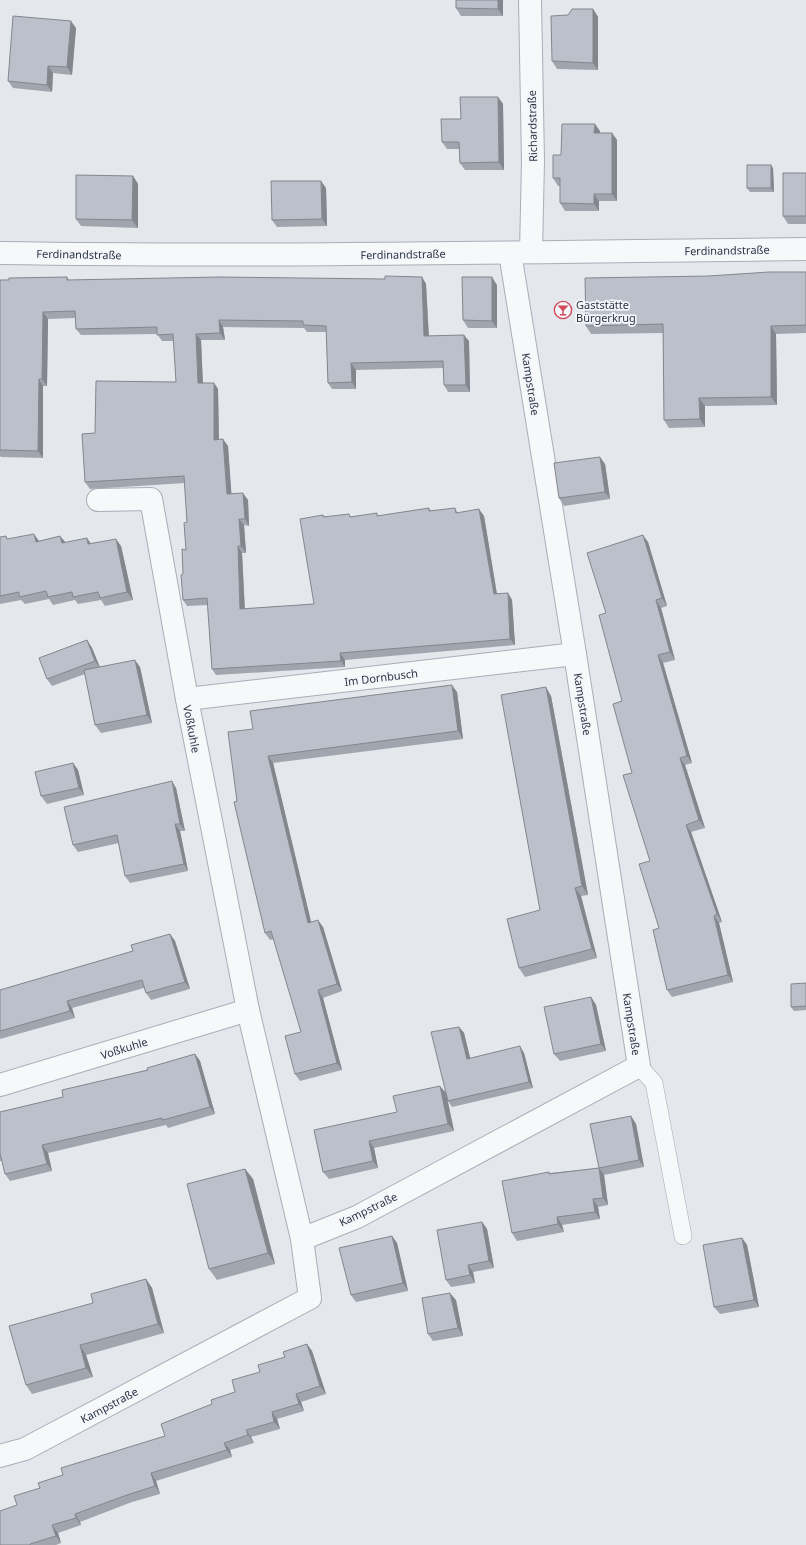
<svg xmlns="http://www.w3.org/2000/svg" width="806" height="1545" viewBox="0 0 806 1545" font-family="'Noto Sans',sans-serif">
	<rect width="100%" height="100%" fill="#e4e7ec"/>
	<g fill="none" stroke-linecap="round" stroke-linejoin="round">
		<defs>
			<polyline id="service" points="639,1066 654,1083 683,1236"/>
			<g id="minor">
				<polyline points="530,0 533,161 531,252"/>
				<path d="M 0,253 C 269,257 537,252 806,249"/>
				<polyline points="98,500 151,499 187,699 248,1010 302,1239"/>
				<polyline points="187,699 575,654"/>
				<polyline points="0,1085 248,1010"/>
				<polyline points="0,1456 25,1449 310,1298 302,1239 357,1217 639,1066 575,654 510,253"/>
			</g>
		</defs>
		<use href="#service" stroke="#a9aeb7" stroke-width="18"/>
		<use href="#minor" stroke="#a9aeb7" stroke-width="24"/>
		<use href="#service" stroke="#f7f8fa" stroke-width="17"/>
		<use href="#minor" stroke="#f7f8fa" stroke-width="22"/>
	</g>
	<g fill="#a1a5ae">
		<polygon points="503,0 503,16 461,16 456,8"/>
		<polygon points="593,9 598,17 598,70 557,69 552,61 568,15"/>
		<polygon points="76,28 72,75 53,73 52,92 13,88 8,81"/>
		<polygon points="498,97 503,104 504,170 465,170 460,163 459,149 447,149 442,142 461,119"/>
		<polygon points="600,131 600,133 612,133 617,140 617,201 599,201 599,211 565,211 560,203 560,186 558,186 553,178 561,155"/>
		<polygon points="773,168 774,192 750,192 747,188"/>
		<polygon points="806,173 806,224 788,224 783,216"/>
		<polygon points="133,176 138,184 138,228 81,226 76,219"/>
		<polygon points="326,188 327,226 277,227 272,220"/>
		<polygon points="806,272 806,333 776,334 777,405 705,406 705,427 669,428 664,420 663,333 591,334 586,326 709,276"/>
		<polygon points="67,277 69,280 385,279 422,277 426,284 429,336 469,341 470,392 448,392 444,385 443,368 356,370 356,389 332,389 328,383 326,332 307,332 304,328 223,327 225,340 201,340 203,383 214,383 218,389 219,439 228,446 231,494 248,500 249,526 244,525 246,553 242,553 245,609 314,604 323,515 325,517 379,516 429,508 431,511 455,508 458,513 484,516 497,594 508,593 512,600 515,645 345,660 345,667 216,675 212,669 208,605 187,606 183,600 183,574 186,550 187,522 185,483 90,489 85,482 95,433 176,382 174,341 162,341 157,334 81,335 76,329 75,318 48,319 47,386 43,386 43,458 1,457 0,456 0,280"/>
		<polygon points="497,285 497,328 468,328 463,320"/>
		<polygon points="605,464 610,499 564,506 559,498"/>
		<polygon points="60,536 65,542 121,546 133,600 105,606 101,600 78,604 75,600 53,605 49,599 25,604 21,600 0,604 0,537 8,539 39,541"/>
		<polygon points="648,542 667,606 661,608 675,660 663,663 692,763 685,765 705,828 691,832 722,922 719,923 733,982 672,997 667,990 650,861 632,773 622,701 606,613"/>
		<polygon points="87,640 92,648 100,667 140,667 152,723 101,733 95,725 85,674 52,686 47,679"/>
		<polygon points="457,692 463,739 273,763 311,922 323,927 342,991 323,998 342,1070 300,1081 295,1074 301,1032 274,939 270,940 265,933 237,801 253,729"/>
		<polygon points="551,696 588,895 581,896 597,958 525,977 519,968 540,910"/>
		<polygon points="73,763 78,770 84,795 47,804 41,796"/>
		<polygon points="176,788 185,831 180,831 188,871 130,883 125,876 119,843 78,852 73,845"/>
		<polygon points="170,934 175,941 190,989 151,1000 146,993 144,988 72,1008 75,1018 0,1039 0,990 133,951"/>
		<polygon points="806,983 806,1010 794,1011 791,1007"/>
		<polygon points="591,997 596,1005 606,1051 560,1061 554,1054"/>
		<polygon points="459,1027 464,1033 470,1059 524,1053 533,1088 452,1107 448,1101"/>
		<polygon points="195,1054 200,1061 215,1114 168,1128 166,1125 48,1153 52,1171 10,1181 5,1174 2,1161 0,1161 0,1112 63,1097"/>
		<polygon points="446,1093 454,1131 374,1148 378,1168 329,1179 323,1172 397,1112"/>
		<polygon points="631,1116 636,1124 644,1167 604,1175 608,1205 598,1207 600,1219 562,1225 564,1232 517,1241 512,1233 549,1172 549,1173 599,1168"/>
		<polygon points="245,1169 253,1179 275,1264 217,1280 209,1269"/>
		<polygon points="482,1222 487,1229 494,1268 473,1272 475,1283 451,1287 446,1280"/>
		<polygon points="392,1236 397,1243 408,1291 356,1302 351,1295"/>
		<polygon points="742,1238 747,1245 759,1307 720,1314 714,1307"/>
		<polygon points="146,1279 152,1288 164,1333 86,1355 93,1377 32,1394 26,1385 93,1303"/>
		<polygon points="456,1300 463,1336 433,1341 428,1334"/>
		<polygon points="307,1344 312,1351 326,1394 301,1402 304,1411 277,1419 280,1429 251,1437 254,1443 230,1450 232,1457 156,1481 160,1494 132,1502 80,1522 81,1525 58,1533 61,1543 56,1545 0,1545 17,1505 40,1488 63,1475 165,1436 212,1404 235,1392 260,1372"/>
	</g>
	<g fill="#83868d">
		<polygon points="498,0 503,0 503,16 498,9"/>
		<polygon points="593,9 598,17 598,70 593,63"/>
		<polygon points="71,21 76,28 72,75 67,67"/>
		<polygon points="48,66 53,73 52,92 47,85"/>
		<polygon points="498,97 503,104 504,170 499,162"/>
		<polygon points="595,124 600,131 600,140 594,133"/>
		<polygon points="612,133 617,140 617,201 612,194"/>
		<polygon points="771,165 773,168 774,192 771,188"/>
		<polygon points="133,176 138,184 138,228 132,220"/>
		<polygon points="321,181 326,188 327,226 322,219"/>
		<polygon points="594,194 599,201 599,211 594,204"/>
		<polygon points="422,277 426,284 429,343 424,336"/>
		<polygon points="492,277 497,285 497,328 492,321"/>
		<polygon points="43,312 48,319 47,386 42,379"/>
		<polygon points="219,320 223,327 225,340 220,333"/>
		<polygon points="771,326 776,334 777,405 771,397"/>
		<polygon points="196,334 201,340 203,389 198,383"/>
		<polygon points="464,335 469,341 470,392 466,385"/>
		<polygon points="351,363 356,370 356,389 352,382"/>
		<polygon points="39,379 43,386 43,458 38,451"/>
		<polygon points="214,383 218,389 219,446 214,440"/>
		<polygon points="699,398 705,406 705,427 700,419"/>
		<polygon points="223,439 228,446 232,501 227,494"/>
		<polygon points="600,457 605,464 610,499 605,492"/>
		<polygon points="243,493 248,500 249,526 245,519"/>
		<polygon points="479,509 484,516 498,601 494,594"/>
		<polygon points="239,519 244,525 246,553 241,546"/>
		<polygon points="34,534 39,541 36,542"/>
		<polygon points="643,535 648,542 667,606 662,598"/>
		<polygon points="60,536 66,543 62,543"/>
		<polygon points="87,538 92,545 88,544"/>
		<polygon points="116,539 121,546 133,600 127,592"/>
		<polygon points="238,546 242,553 245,616 240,609"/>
		<polygon points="508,593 512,600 515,645 510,639"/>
		<polygon points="656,600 661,608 675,660 670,652"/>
		<polygon points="87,640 92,648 100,668 95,661"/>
		<polygon points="340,653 345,660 345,667 341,661"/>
		<polygon points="658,655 663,663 692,763 687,756"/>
		<polygon points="135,660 140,667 152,723 147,715"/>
		<polygon points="452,685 457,692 463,739 458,731"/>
		<polygon points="546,687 551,696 588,895 582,886"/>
		<polygon points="268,756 273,763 313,930 308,923"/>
		<polygon points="680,758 685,765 705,828 699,820"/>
		<polygon points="73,763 78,770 84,795 79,788"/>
		<polygon points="172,781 176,788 185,831 180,824"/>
		<polygon points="175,824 180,831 188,871 184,864"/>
		<polygon points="686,825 691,832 722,922 717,914"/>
		<polygon points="575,888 581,896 597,958 592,949"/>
		<polygon points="714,916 719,923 733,982 728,975"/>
		<polygon points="318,920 323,927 342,991 337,984"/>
		<polygon points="170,934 175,941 190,989 185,982"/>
		<polygon points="318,990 323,998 342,1070 337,1063"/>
		<polygon points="591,997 596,1005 606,1051 601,1044"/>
		<polygon points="67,1001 72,1008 75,1018 70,1011"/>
		<polygon points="459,1027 464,1033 472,1065 467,1059"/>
		<polygon points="520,1046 524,1053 533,1088 529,1082"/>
		<polygon points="195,1054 200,1061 215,1114 210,1107"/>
		<polygon points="440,1086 446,1093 454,1131 448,1124"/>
		<polygon points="631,1116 636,1124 644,1167 639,1160"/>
		<polygon points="369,1141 374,1148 378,1168 373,1161"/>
		<polygon points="42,1145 48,1153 52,1171 47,1164"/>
		<polygon points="599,1168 604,1175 608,1205 603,1198"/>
		<polygon points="245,1169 253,1179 275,1264 268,1253"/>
		<polygon points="593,1199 598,1207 600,1219 595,1212"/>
		<polygon points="557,1217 562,1225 564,1232 558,1224"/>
		<polygon points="482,1222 487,1229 494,1268 489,1261"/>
		<polygon points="392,1236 397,1243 408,1291 403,1283"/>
		<polygon points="742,1238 747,1245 759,1307 754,1300"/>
		<polygon points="468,1265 473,1272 475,1283 470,1275"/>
		<polygon points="146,1279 152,1288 164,1333 158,1324"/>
		<polygon points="450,1293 456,1300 463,1336 458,1328"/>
		<polygon points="307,1344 312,1351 326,1394 320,1386"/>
		<polygon points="80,1345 86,1355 93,1377 86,1368"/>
		<polygon points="296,1394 301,1402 304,1411 299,1404"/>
		<polygon points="272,1412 277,1419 280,1429 274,1422"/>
		<polygon points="246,1430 251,1437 254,1443 248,1435"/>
		<polygon points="224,1443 230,1450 232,1457 227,1450"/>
		<polygon points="151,1473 156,1481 160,1494 155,1486"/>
		<polygon points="75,1514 80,1522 81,1525 76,1518"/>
		<polygon points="52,1525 58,1533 61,1543 56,1536"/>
	</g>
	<g fill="#bbc0ca" stroke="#83868d">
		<polygon points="456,0 498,0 498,9 456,8"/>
		<polygon points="572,9 593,9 593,63 552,61 551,16 568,15"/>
		<polygon points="13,16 71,21 67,67 48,66 47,85 8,81"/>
		<polygon points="460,97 498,97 499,162 460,163 459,142 442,142 441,119 461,119"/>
		<polygon points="562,124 595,124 594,133 612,133 612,194 594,194 594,204 560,203 560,178 553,178 553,155 561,155"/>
		<rect x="747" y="165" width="24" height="23"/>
		<rect x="783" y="173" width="23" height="43"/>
		<polygon points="76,175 133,176 132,220 76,219"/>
		<polygon points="271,181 321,181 322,219 272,220"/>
		<polygon points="769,272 806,272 806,325 771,326 771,397 699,398 700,419 664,420 663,324 586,326 585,278 709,276"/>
		<polygon points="385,276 422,277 424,336 464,335 466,385 444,385 443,361 351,363 352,382 328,383 326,326 303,325 303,321 219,320 220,333 196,334 198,383 214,383 214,440 223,439 227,494 243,493 245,519 239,519 241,546 238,546 240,609 314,604 300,519 323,515 323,517 349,514 350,517 377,513 377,516 429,508 429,511 455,508 456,513 479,509 494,594 508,593 510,639 340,653 341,661 212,669 207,598 183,600 181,575 183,574 182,549 186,550 184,523 187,522 184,476 85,482 82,434 95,433 96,381 176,382 173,334 157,335 157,327 76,329 75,311 43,312 42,379 39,379 38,451 0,450 0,280 9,280 9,278 67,277 67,280 219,277 385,279"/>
		<polygon points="462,277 492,277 492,321 463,320"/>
		<polygon points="600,457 605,492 559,498 554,463"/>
		<polygon points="34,534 36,542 60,536 62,543 87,538 88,544 116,539 127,592 100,598 98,592 73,597 72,592 48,597 46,591 19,597 19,592 0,596 0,537 6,536 7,539"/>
		<polygon points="643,535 662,598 656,600 670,652 658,655 687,756 680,758 699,820 686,825 717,914 714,916 728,975 667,990 653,930 659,928 639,864 650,861 623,775 632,773 613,704 622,701 599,615 606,613 587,553"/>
		<polygon points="87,640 95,661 47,679 39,658"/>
		<polygon points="135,660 147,715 95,725 84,670"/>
		<polygon points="452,685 458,731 268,756 308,923 318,920 337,984 318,990 337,1063 295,1074 285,1036 301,1032 271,931 265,933 234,802 237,801 228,732 253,729 250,711"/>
		<polygon points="546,687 582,886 575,888 592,949 519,968 507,919 540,910 501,695"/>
		<polygon points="73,763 79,788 41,796 35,772"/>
		<polygon points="172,781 180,824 175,824 184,864 125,876 117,835 73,845 64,807"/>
		<polygon points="170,934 185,982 146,993 142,980 67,1001 70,1011 0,1031 0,990 133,951 131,945"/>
		<polygon points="806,983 806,1006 791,1007 791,984"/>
		<polygon points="591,997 601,1044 554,1054 544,1007"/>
		<polygon points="459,1027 467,1059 520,1046 529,1082 448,1101 431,1032"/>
		<polygon points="195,1054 210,1107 163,1120 162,1118 42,1145 47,1164 5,1174 0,1153 0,1112 63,1097 62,1090 148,1070 147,1068"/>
		<polygon points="440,1086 448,1124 369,1141 373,1161 323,1172 314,1130 397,1112 393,1096"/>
		<polygon points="631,1116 639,1160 599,1168 590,1124"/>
		<polygon points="599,1168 603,1198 593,1199 595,1212 557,1217 558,1224 512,1233 502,1181 549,1172 549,1174"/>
		<polygon points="245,1169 268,1253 209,1269 187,1184"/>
		<polygon points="482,1222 489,1261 468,1265 470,1275 446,1280 437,1230"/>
		<polygon points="392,1236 403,1283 351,1295 339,1248"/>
		<polygon points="742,1238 754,1300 714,1307 703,1245"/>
		<polygon points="146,1279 158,1324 80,1345 86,1368 26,1385 9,1326 93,1303 91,1294"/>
		<polygon points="450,1293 458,1328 428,1334 422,1298"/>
		<polygon points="307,1344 320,1386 296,1394 299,1404 272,1412 274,1422 246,1430 248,1435 224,1443 227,1450 151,1473 155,1486 127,1495 75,1514 76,1518 52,1525 56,1536 30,1544 30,1545 0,1545 0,1511 17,1505 14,1496 40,1488 38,1483 63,1475 61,1468 165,1436 161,1424 212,1404 211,1400 235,1392 232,1380 260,1372 258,1365 285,1357 283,1352"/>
	</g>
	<defs>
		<symbol id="bar-ring" viewBox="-11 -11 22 22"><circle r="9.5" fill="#f4f6f9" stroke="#d1495b" stroke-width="1.5"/><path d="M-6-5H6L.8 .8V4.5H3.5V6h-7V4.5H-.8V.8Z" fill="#d1495b"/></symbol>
	</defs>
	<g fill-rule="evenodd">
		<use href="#bar-ring" x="553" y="300" width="20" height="20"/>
	</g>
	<g text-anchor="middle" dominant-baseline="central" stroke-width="3.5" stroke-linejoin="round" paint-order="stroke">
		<g font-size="11" fill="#2b3445" stroke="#f4f6f9">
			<text transform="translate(532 126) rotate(-91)">Richardstraße</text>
			<text transform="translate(727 250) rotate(-1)">Ferdinandstraße</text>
			<text transform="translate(79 254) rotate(1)">Ferdinandstraße</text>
			<text transform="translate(403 254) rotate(-1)">Ferdinandstraße</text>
			<text transform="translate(531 384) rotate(81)">Kampstraße</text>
			<text transform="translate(381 677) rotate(-7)">Im Dornbusch</text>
			<text transform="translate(583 704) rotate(81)">Kampstraße</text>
			<text transform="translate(192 729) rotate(79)">Voßkuhle</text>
			<text transform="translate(632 1024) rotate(81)">Kampstraße</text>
			<text transform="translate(124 1048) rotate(-17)">Voßkuhle</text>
			<text transform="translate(368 1209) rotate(-26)">Kampstraße</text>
			<text transform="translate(109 1405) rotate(-28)">Kampstraße</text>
		</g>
		<g font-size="11" fill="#2b3445" stroke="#f4f6f9" text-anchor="start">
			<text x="576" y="304">Gaststätte<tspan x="576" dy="13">Bürgerkrug</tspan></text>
		</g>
	</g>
</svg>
